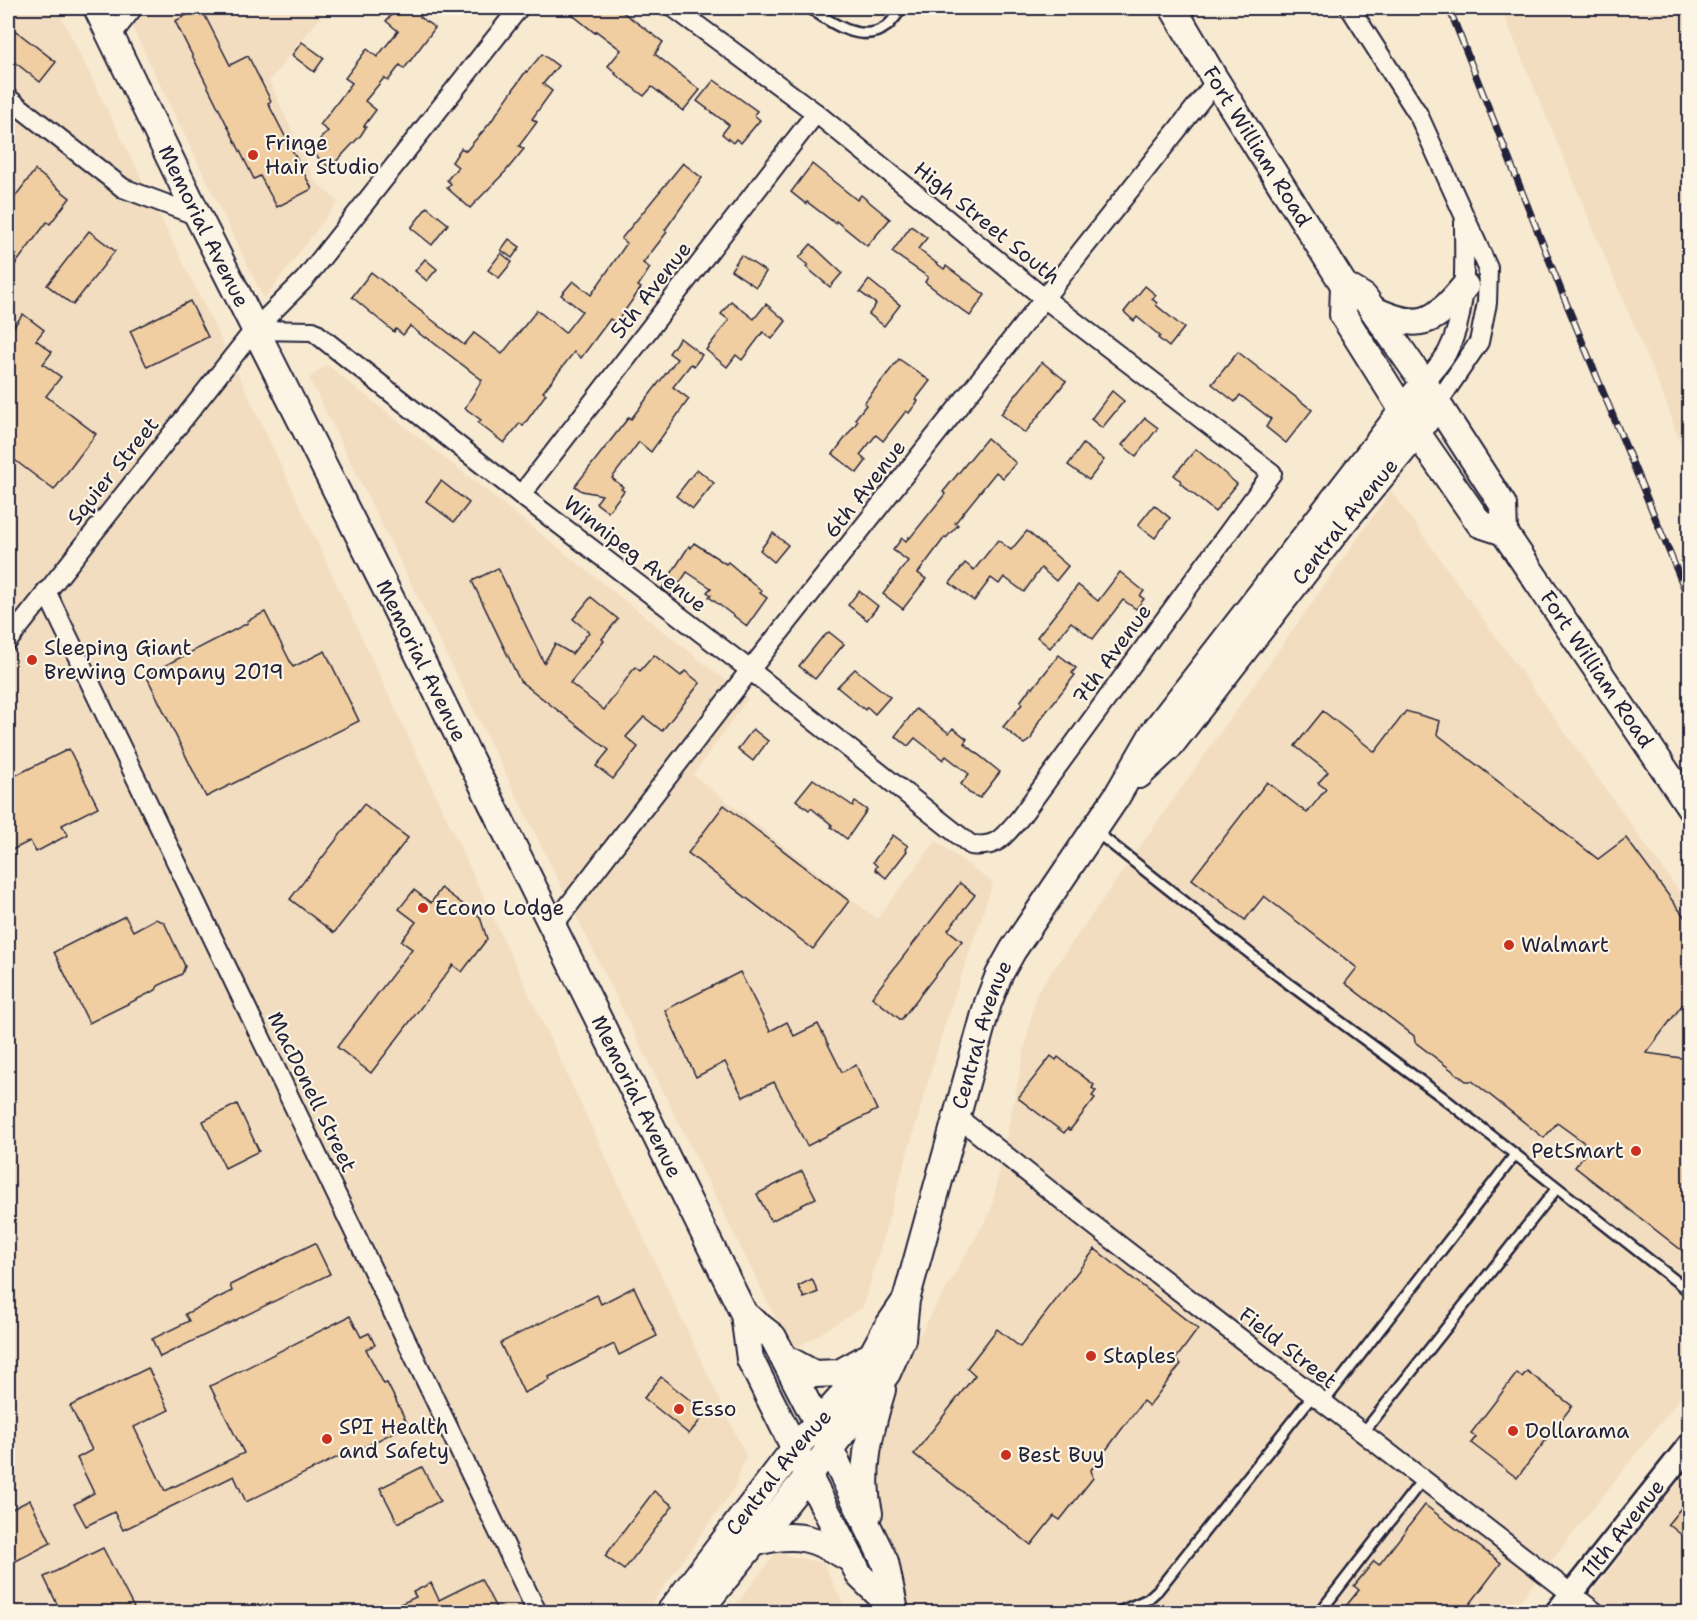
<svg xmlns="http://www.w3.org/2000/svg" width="1697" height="1620" viewBox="0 0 1697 1620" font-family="'Shantell Sans',sans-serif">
	<rect width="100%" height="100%" fill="#f8e9d1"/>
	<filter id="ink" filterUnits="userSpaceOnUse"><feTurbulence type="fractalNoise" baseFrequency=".0167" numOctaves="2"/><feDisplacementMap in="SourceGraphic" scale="12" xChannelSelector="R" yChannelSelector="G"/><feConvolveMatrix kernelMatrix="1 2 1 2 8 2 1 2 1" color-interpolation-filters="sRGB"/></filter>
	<g filter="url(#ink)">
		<g fill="#f2ddc0">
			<polygon points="8,8 57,8 240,378 746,1456 733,1490 646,1612 8,1612"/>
			<polygon points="123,8 328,8 269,81 315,181 338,202 264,299"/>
			<polygon points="1501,8 1689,8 1689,471 1668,407"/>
			<polygon points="327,365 748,698 693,775 877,919 936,841 993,883 944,1027 863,1307 792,1351 309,378"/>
			<polygon points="1391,491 1689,905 1689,1387 1511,1612 914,1612 842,1470 991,1211 1036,994"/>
			<polygon points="1689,1468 1689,1612 1577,1612"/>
			<polygon points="776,1553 823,1563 847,1612 730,1612"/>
		</g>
		<g fill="#f0cea2" stroke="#22223b" stroke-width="1.5">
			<polygon points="201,8 230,65 248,56 271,101 268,103 312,189 277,207 260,176 254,179 175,21"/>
			<polygon points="398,8 427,8 420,17 435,28 404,69 400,65 388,81 384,78 365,101 376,110 364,126 366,127 361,135 330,168 313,153 323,142 320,139 328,131 320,125 352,83 345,78 367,49 377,57 398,31 386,21"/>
			<polygon points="564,8 617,8 663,42 655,54 700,90 683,111 652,87 644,96 615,74 616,73 608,66 621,50 596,31 595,33"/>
			<polygon points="8,25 56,62 40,82 8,57"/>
			<polygon points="302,42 324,58 314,72 292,55"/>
			<polygon points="542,54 558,66 543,84 552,91 532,119 537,122 519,146 524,149 506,171 470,208 447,188 451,184 447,180 458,167 452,162 461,148 466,151 490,123 526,71 527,72"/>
			<polygon points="714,80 757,111 754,115 760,120 741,143 736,139 733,143 722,134 729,125 697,101"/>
			<polygon points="683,163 702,178 665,230 667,232 643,263 650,268 638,286 641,288 616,323 610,319 581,358 574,352 543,392 546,394 523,426 520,423 504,443 478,423 481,420 465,408 482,380 426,337 425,338 410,326 403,335 396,329 394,332 352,297 371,272 464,345 474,333 502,354 537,310 565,333 582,311 561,295 573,281 591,295 627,243 621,239"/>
			<polygon points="812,164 857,200 861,195 890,219 867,246 836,221 835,223 807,202 806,204 791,192"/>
			<polygon points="35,170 70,198 50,224 47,222 8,274 8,206"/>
			<polygon points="427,207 448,224 432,245 411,228"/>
			<polygon points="911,226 927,238 918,249 944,269 946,266 985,295 970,316 925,282 928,277 892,252"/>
			<polygon points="89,231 115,251 73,305 47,285"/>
			<polygon points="509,239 520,247 512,258 501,250"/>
			<polygon points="811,244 842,273 830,287 806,267 808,265 799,258"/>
			<polygon points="501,253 512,262 499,278 488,270"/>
			<polygon points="741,255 766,272 756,287 731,270"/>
			<polygon points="425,259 437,269 427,281 415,271"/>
			<polygon points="869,280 900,305 884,326 869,314 876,304 860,292"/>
			<polygon points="1145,286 1156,295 1152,299 1157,303 1156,305 1184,328 1169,347 1158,338 1160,336 1137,317 1134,321 1124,312"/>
			<polygon points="190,301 208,337 147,367 130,331"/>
			<polygon points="731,301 754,319 766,304 786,321 772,339 763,332 742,360 736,355 727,367 706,350 729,320 721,314"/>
			<polygon points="23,314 44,330 36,340 52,352 43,364 61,377 46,396 96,434 54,490 8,455 8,412 13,405 8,400 8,334"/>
			<polygon points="680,338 702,355 694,366 691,364 673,387 689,399 651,452 639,442 612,478 623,487 621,489 624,491 608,512 596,503 602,495 582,491 575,486 629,417 631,419 677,359 669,353"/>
			<polygon points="1238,352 1312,410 1286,443 1266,427 1271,419 1240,395 1235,402 1212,384"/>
			<polygon points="899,359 930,381 916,399 918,401 909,413 906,411 883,441 876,435 860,455 866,461 857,473 833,454 858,421 855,419 866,405 864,403"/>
			<polygon points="1042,362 1066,381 1025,433 1001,414"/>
			<polygon points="1112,391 1124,401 1102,428 1091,419"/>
			<polygon points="1145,418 1158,428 1136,456 1122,445"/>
			<polygon points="987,438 1016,463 1003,478 996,472 955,523 958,525 946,538 945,537 918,573 926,579 903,609 883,594 908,561 893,550 902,538 906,541 909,537 910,538 945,494 943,492"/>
			<polygon points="1083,444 1104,460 1089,480 1068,465"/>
			<polygon points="1196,449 1237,484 1215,512 1180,483 1181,481 1174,475"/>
			<polygon points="697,469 714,483 693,509 676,496"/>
			<polygon points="441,481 469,503 454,522 426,501"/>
			<polygon points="1154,505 1170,518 1155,538 1138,525"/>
			<polygon points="1027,531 1068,566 1056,581 1041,568 1024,592 1004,577 999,584 991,578 974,601 950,583 965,563 974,570 998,540 1011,550"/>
			<polygon points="773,533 788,545 774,562 760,550"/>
			<polygon points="694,543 726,564 728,562 762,591 760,593 767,598 747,626 709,597 711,595 707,592 711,588 687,572 671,596 662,588 689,546 691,548"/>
			<polygon points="498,568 544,663 555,644 572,654 589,632 573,619 591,597 618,619 602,639 604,641 570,683 604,710 635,667 640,671 654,655 681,676 685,671 700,683 662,731 644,717 626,737 638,747 613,779 596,766 609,750 520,681 472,581"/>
			<polygon points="1120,572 1144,591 1140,596 1144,599 1136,609 1123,600 1093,639 1071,622 1050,648 1037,637 1078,585 1098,601"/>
			<polygon points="859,591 878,606 867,620 848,605"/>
			<polygon points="265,612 293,667 325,651 359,721 206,797 146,675 248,623 247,621"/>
			<polygon points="829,632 844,644 815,679 799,666 820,640"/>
			<polygon points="1059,655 1076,668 1072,673 1075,675 1039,721 1031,739 1024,744 1003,727 1022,704 1020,702 1031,687 1033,688"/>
			<polygon points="855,669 890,697 875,714 867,707 865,710 837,687"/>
			<polygon points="916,709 949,733 953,728 967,739 964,743 1000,772 980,798 969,793 961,784 969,774 946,756 943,760 915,738 908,746 895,736"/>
			<polygon points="1323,711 1375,752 1406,711 1440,721 1437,734 1598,859 1626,838 1689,923 1689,996 1646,1053 1688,1059 1684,1085 1689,1089 1689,1256 1575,1167 1590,1147 1557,1123 1544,1138 1472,1081 1466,1081 1415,1042 1414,1036 1345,983 1357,968 1264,896 1245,920 1192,879 1267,782 1307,813 1326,789 1318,783 1328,772 1295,746"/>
			<polygon points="753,729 768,741 753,761 738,749"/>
			<polygon points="69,749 98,807 62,825 68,835 36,852 30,841 8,852 8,779"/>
			<polygon points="813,779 853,806 855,802 867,810 847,839 831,827 832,825 811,808 809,810 796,800"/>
			<polygon points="364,804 408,838 334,933 290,899"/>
			<polygon points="724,805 849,901 813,949 688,853"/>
			<polygon points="893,835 908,846 905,849 907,851 886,878 875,869 877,866 873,862"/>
			<polygon points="960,883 975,895 948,930 962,941 901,1020 872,997"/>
			<polygon points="441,888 480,917 487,939 462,972 453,965 371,1073 337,1047 412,949 401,941 416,922 399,909 414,890 431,903"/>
			<polygon points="125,916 133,931 155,919 164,922 185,966 182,974 158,986 156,990 89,1023 54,952"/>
			<polygon points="740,972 770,1031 787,1022 794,1036 818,1024 842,1072 856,1065 877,1110 807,1146 774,1082 743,1097 725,1062 696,1077 665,1010"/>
			<polygon points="1051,1056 1056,1060 1058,1057 1094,1085 1092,1088 1096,1091 1092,1096 1095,1098 1070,1130 1068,1128 1064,1133 1018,1098"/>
			<polygon points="237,1104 259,1151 225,1168 203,1121"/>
			<polygon points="802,1171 816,1198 771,1221 757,1194"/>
			<polygon points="315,1243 330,1274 160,1357 152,1339 189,1321 185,1314 232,1291 230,1285"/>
			<polygon points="1095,1249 1198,1329 1175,1360 1181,1364 1149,1406 1143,1401 1091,1470 1093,1478 1060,1520 1054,1516 1031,1545 914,1454 975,1375 967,1368 997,1329 1020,1347"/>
			<polygon points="812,1279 818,1292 804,1298 798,1286"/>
			<polygon points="634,1287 657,1336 619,1355 614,1344 549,1377 550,1380 524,1393 500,1343 597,1295 601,1304"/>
			<polygon points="350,1316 361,1337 369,1333 375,1345 366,1349 384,1384 387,1383 408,1425 347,1456 346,1453 246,1502 234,1476 123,1530 114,1512 86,1526 74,1504 94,1493 77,1458 92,1450 70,1406 148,1368 169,1410 134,1427 165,1491 244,1453 210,1386"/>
			<polygon points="1527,1371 1572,1406 1517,1478 1471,1443 1476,1437 1471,1433 1517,1373 1522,1377"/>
			<polygon points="661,1377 706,1413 689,1434 644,1398"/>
			<polygon points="422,1467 440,1501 398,1523 380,1488"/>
			<polygon points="654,1491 673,1506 624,1570 605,1556"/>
			<polygon points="1689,1498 1689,1541 1668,1524"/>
			<polygon points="30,1500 51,1543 8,1565 8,1511"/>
			<polygon points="1425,1505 1501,1563 1464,1612 1341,1612 1359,1590 1354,1586 1374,1561 1379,1565"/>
			<polygon points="103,1548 136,1612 61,1612 44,1577"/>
			<polygon points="481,1579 498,1612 383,1612 416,1597 413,1592 431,1583 439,1600"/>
		</g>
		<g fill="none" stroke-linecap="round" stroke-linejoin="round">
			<defs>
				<g id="service">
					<path d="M 810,8 C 831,23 862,45 887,26 C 893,21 898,13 902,8"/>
					<polyline points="1095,831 1281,978 1441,1096 1690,1292"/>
					<polyline points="1323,1403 1515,1155"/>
					<polyline points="1363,1433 1557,1188"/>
					<polyline points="1119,1612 1148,1599 1158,1590 1313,1395"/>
					<polyline points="1320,1612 1423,1479"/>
				</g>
				<g id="minor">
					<polyline points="1350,8 1418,114 1488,268 1487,303 1479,342 1437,404"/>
					<polyline points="111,36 133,8"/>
					<polyline points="8,98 123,188 198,216"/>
					<path d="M 254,330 L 313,331 L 521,495 L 750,670 L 971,845 C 997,848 1002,838 1019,819 L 1272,473 L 1044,298 L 816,113 L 674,8"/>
					<path d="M 1424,383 C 1432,373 1441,363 1447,353 C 1468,313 1464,267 1464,223"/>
					<polyline points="521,495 816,113"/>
					<polyline points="46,591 537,1612"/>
					<polyline points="8,641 254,330 305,279 519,8"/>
					<polyline points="552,927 750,670 1216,81"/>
					<polyline points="956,1116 1092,1224 1595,1612"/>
				</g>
				<g id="tertiary">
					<path id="s1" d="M 1557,1612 L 1690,1444"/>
				</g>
				<g id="secondary">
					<path id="s2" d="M 97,8 L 198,216 L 389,595 L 744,1314 L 750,1359 L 808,1475 L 860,1576 L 893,1608"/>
					<path id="s3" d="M 1173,8 L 1216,81 L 1344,285 L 1364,297 L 1424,383 L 1503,505 L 1504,532 L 1690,807"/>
					<polyline points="1344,285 1343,315 1417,433 1480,524 1504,532"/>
					<path d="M 1374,310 C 1421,331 1433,324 1465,286"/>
					<path id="s4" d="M 1139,775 L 1169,747 L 1341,525 L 1417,433 L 1437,404"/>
					<polyline points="744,1314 773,1337 817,1422 885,1562 895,1611"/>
					<polyline points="783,1357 814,1374 839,1373 866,1358"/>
					<path d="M 869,1513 C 859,1471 870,1430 882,1390"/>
					<path d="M 753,1543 C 797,1531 814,1537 852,1560"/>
					<path id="s5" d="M 670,1612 L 795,1448 L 839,1400 L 872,1355 L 885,1331 L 904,1303"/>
					<path id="s6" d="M 698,1612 L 853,1420 L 887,1373 L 902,1339 L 906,1300 L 988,1003 L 999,975 L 1013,950 L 1117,796 L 1154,732 L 1424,383"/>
				</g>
			</defs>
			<use href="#service" stroke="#22223b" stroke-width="14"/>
			<use href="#minor" stroke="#22223b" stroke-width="22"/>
			<use href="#tertiary" stroke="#22223b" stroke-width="27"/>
			<use href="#secondary" stroke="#22223b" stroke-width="30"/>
			<use href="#service" stroke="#fcf5e5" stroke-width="9"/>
			<use href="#minor" stroke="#fcf5e5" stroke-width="18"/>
			<use href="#tertiary" stroke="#fcf5e5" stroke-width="22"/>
			<use href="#secondary" stroke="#fcf5e5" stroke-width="26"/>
			<defs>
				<polyline id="rail" points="1449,8 1563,295 1690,602"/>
			</defs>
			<use href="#rail" stroke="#22223b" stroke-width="7"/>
			<use href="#rail" stroke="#fcf5e5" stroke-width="4.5" stroke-dasharray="14" stroke-linecap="butt"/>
		</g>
	</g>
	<g fill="#c8321e" stroke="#fcf5e5" stroke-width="2">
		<circle cx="253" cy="155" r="6"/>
		<circle cx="32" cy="660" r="6"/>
		<circle cx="423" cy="908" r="6"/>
		<circle cx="1509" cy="945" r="6"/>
		<circle cx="1636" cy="1151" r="6"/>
		<circle cx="1091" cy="1356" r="6"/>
		<circle cx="679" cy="1409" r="6"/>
		<circle cx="1513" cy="1431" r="6"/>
		<circle cx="327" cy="1439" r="6"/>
		<circle cx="1006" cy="1455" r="6"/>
	</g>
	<g text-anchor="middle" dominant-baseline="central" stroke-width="4.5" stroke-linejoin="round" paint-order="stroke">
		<g font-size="21" fill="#22223b" stroke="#fcf5e5" text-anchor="start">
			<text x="265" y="143">Fringe<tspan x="265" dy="24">Hair Studio</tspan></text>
			<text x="44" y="648">Sleeping Giant<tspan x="44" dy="24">Brewing Company 2019</tspan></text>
			<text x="435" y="908">Econo Lodge</text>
			<text x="1521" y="945">Walmart</text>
			<text x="1624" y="1151" text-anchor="end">PetSmart</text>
			<text x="1103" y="1356">Staples</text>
			<text x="691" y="1409">Esso</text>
			<text x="339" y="1427">SPI Health<tspan x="339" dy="24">and Safety</tspan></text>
			<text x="1525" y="1431">Dollarama</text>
			<text x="1018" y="1455">Best Buy</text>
		</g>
		<g font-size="21" fill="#22223b" stroke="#fcf5e5">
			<text stroke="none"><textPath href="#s3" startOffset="162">Fort William Road</textPath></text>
			<text transform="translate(987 223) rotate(39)">High Street South</text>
			<text stroke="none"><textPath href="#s2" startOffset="243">Memorial Avenue</textPath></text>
			<text transform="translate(651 290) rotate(-52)">5th Avenue</text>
			<text transform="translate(113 471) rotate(-51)">Squier Street</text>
			<text transform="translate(865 489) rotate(-52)">6th Avenue</text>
			<text stroke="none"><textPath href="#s4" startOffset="327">Central Avenue</textPath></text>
			<text transform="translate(635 554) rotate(38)">Winnipeg Avenue</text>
			<text transform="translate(1112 654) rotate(-54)">7th Avenue</text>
			<text stroke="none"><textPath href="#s2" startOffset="729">Memorial Avenue</textPath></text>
			<text stroke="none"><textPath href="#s3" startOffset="792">Fort William Road</textPath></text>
			<text stroke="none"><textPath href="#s6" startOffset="657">Central Avenue</textPath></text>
			<text transform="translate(312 1092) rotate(64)">MacDonell Street</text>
			<text stroke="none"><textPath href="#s2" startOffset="1215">Memorial Avenue</textPath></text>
			<text transform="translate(1288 1348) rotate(38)">Field Street</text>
			<text stroke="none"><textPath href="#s5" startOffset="177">Central Avenue</textPath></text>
			<text stroke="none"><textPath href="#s1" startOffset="106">11th Avenue</textPath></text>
		</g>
	</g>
	<rect width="1697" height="1620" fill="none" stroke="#fcf5e5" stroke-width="30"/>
	<rect x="15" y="15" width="1667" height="1590" fill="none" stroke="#22223b" stroke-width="2" filter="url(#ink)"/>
</svg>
